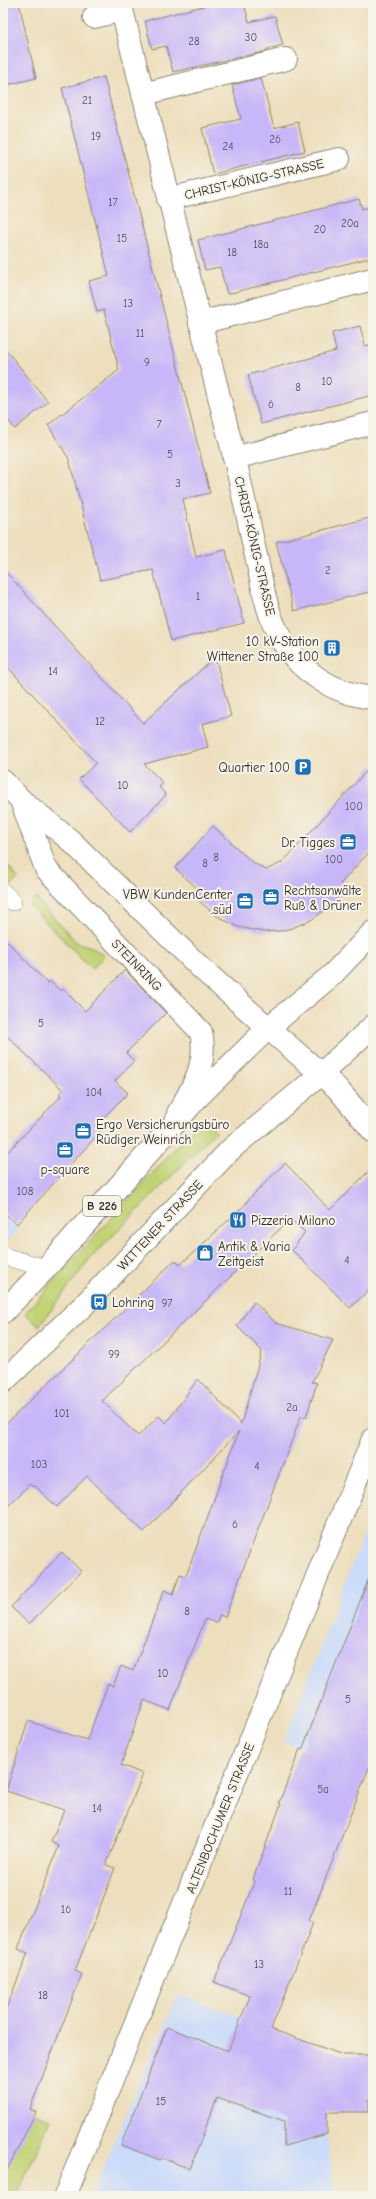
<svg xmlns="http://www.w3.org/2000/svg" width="376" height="2199" viewBox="0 0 376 2199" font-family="'Comic Neue',sans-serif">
	<rect width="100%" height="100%" fill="#f7f3e8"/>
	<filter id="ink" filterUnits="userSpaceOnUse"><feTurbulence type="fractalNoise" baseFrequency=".025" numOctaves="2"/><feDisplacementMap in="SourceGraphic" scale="8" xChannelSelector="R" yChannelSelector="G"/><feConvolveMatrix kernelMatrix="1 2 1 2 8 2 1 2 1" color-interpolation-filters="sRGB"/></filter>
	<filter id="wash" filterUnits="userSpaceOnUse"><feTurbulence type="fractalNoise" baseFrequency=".012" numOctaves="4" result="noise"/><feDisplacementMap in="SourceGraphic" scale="16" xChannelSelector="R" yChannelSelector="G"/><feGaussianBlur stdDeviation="0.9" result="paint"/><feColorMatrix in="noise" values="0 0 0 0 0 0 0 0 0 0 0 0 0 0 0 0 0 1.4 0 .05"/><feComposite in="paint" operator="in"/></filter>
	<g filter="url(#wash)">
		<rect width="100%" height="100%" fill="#eddfbd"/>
		<g fill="#cbdbf9">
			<polygon points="3,1214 19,1229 3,1246"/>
			<polygon points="373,1510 373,1781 369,1774 284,1742"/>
			<polygon points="178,1994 326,2049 327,2134 335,2196 91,2196"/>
		</g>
		<g fill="#c2d376" stroke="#767f50">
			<polygon points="3,854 7,865 18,878 11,886 3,877"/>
			<polygon points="36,898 76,942 94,948 104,956 92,969 29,905"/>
			<polygon points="203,1118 216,1131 88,1261 39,1326 25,1313"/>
			<polygon points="3,2096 51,2120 16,2196 3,2196"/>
		</g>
		<g id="blocks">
			<g fill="#c8b7f8">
				<polygon points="3,3 19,3 36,78 3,86"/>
				<polygon points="215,3 244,3 249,22 275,16 283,45 267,49 267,51 173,72 166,46 152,49 145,21"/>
				<polygon points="104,77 210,493 183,499 196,557 226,550 244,623 171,641 153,570 100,580 69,459 48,425 119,370 104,310 97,312 89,281 109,276 62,88"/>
				<polygon points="261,78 274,128 298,122 305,151 213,174 202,128 241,119 232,85"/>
				<polygon points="359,199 362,209 373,206 373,257 227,294 220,267 205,270 198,240"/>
				<polygon points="360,326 365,346 373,344 373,395 261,424 248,375 336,351 332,333"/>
				<polygon points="3,346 48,402 15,429 3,413"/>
				<polygon points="373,517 373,591 294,611 276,542"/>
				<polygon points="3,569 143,723 215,657 231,716 202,724 208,747 144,764 163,783 159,787 166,795 130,832 79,779 96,763 3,662"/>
				<polygon points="373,764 373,848 340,884 346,889 329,907 311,920 292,928 280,931 264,932 238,927 217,916 193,896 199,890 175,868 213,826 252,862 266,870 283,862"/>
				<polygon points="3,937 48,984 50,981 60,991 63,989 85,1011 125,970 166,1013 126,1053 134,1061 115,1081 128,1093 95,1126 100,1132 17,1224 3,1212 3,1157 61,1096 59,1094 63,1090 3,1032"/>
				<polygon points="285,1163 330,1210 373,1167 373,1286 350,1308 292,1250 305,1232 290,1219 102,1401 138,1436 159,1416 166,1423 198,1379 241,1424 262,1351 237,1326 254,1302 276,1323 333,1340 312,1382 317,1383 306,1417 301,1416 225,1617 220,1615 216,1623 205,1619 170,1710 144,1700 121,1765 143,1774 106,1865 115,1868 75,1971 82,1974 30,2109 36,2112 3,2178 3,2016 28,1953 18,1949 59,1846 51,1842 64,1810 6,1791 28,1721 87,1740 108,1684 113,1686 121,1666 133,1671 164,1590 173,1594 180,1574 186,1576 239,1431 144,1532 87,1476 57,1507 34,1485 33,1487 30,1484 3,1511 3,1427 175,1260 180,1265 247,1203 246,1202"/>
				<polygon points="62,1552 81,1571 29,1624 11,1607"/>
				<polygon points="371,1573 373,1573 373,1757 309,1921 313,1923 271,2029 343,2055 373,2055 373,2100 369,2100 369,2112 327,2112 327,2134 284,2146 284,2121 217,2098 190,2169 162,2158 160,2160 121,2145 167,2027 228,2051 250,1996 214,1982 255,1880 253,1879 281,1804 279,1803 300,1749 302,1750"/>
			</g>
		</g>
	</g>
	<g filter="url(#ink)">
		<use href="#blocks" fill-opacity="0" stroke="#8c8574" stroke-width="1"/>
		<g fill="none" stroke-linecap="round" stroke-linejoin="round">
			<defs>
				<g id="service">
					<polyline points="3,892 13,902"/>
					<polyline points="3,1256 46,1268"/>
				</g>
				<g id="minor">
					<path d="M 94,17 L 122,10 C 159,159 197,307 234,456 C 243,492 250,529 258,565 C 263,589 267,613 279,635 C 297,670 333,694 373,698"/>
					<polyline points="143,94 286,59"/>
					<polyline points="168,199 339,159"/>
					<polyline points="200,323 373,279"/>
					<polyline points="234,458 373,423"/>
					<polyline points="65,2196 373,1439"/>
				</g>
				<g id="tertiary">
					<polyline points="3,781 21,800 71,841 201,968 268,1028"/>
					<path d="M 21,800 L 46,869 L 201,1032 C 208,1063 193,1087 178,1113"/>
					<polyline points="321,1074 337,1088 373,1131"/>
				</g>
				<g id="primary">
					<polyline points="268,1028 321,1074"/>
					<polyline points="3,1312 46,1268 198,1097 268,1028 332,975 373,932"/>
					<polyline points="3,1382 84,1305 231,1149 321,1074 373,1026"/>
				</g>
			</defs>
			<use href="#service" stroke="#8c8574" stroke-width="18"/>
			<use href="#minor" stroke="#8c8574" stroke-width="24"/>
			<use href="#tertiary" stroke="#8c8574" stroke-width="24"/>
			<use href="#primary" stroke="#8c8574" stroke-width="24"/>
			<use href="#service" stroke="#fff" stroke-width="17"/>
			<use href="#minor" stroke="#fff" stroke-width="22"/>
			<use href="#tertiary" stroke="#fff" stroke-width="22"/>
			<use href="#primary" stroke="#fff" stroke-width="22"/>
		</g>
	</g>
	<defs>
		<symbol id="building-square" viewBox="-11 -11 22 22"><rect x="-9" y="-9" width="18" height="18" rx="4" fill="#1f6fb2" stroke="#f7f3e8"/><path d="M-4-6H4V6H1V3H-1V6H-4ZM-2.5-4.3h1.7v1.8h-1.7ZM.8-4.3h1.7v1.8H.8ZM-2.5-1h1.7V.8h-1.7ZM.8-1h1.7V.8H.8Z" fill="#fff"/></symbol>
		<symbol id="parking-square" viewBox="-11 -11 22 22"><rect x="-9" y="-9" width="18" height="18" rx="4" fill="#1f6fb2" stroke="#f7f3e8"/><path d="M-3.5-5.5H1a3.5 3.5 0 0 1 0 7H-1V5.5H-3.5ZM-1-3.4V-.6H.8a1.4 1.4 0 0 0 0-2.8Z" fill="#fff"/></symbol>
		<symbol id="office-square" viewBox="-11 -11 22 22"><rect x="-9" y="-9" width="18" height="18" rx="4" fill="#1f6fb2" stroke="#f7f3e8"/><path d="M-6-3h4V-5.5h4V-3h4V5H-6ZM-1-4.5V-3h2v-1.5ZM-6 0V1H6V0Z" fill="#fff"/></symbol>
		<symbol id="restaurant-square" viewBox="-11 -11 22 22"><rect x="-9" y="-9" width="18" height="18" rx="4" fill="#1f6fb2" stroke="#f7f3e8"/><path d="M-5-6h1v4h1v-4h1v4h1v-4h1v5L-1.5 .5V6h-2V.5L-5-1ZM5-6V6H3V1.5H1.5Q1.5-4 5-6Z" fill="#fff"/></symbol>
		<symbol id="shop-square" viewBox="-11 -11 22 22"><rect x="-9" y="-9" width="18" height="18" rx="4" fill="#1f6fb2" stroke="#f7f3e8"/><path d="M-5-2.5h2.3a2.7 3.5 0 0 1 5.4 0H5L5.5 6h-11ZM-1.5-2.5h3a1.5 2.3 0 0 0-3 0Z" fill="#fff"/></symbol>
		<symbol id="bus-square" viewBox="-11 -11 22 22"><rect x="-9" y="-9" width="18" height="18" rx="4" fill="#1f6fb2" stroke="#f7f3e8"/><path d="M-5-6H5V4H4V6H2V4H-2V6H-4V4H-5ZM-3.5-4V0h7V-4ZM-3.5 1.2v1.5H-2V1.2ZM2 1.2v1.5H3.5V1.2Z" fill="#fff"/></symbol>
	</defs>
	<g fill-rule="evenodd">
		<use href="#building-square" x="322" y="638" width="20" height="20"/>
		<use href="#parking-square" x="293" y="757" width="20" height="20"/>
		<use href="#office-square" x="338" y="832" width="20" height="20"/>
		<use href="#office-square" x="261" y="887" width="20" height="20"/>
		<use href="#office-square" x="235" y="891" width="20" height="20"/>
		<use href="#office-square" x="73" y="1121" width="20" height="20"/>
		<use href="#office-square" x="55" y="1140" width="20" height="20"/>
		<use href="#restaurant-square" x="228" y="1210" width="20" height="20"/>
		<use href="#shop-square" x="195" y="1243" width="20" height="20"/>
		<use href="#bus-square" x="89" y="1292" width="20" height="20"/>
	</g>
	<g text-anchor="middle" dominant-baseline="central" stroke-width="4" stroke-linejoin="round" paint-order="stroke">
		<g font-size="11" fill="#524e5e">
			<text x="251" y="37">30</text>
			<text x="194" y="41">28</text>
			<text x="87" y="100">21</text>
			<text x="96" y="136">19</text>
			<text x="275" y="139">26</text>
			<text x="228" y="146">24</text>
			<text x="113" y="202">17</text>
			<text x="350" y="223">20a</text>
			<text x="320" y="229">20</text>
			<text x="122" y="238">15</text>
			<text x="261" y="244">18a</text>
			<text x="232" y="252">18</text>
			<text x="128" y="303">13</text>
			<text x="140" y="333">11</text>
			<text x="147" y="362">9</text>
			<text x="327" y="381">10</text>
			<text x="298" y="387">8</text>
			<text x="271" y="404">6</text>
			<text x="159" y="424">7</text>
			<text x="170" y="454">5</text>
			<text x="178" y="483">3</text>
			<text x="328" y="570">2</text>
			<text x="198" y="596">1</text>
			<text x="53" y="671">14</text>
			<text x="100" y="721">12</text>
			<text x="123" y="785">10</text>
			<text x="354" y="806">100</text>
			<text x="216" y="857">8</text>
			<text x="334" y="859">100</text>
			<text x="205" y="863">8</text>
			<text x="41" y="1023">5</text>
			<text x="94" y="1092">104</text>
			<text x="25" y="1191">108</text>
			<text x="347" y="1260">4</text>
			<text x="167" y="1303">97</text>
			<text x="114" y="1354">99</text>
			<text x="292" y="1407">2a</text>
			<text x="62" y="1413">101</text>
			<text x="39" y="1464">103</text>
			<text x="257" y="1466">4</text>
			<text x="235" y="1524">6</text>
			<text x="187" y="1611">8</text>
			<text x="163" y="1673">10</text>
			<text x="348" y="1699">5</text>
			<text x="323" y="1789">5a</text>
			<text x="97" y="1808">14</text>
			<text x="288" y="1891">11</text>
			<text x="66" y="1909">16</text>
			<text x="259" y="1964">13</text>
			<text x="43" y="1995">18</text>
			<text x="161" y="2101">15</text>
		</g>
		<rect fill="#f7f3e8" stroke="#686764" stroke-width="1" x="83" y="1196" width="38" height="20" rx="3"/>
		<g font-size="12" font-weight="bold" fill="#2b2b2b">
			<text x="102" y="1206">B 226</text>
		</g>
		<g font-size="13" fill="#2b2b2b" stroke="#f7f3e8">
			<text transform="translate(254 179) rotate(-13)">CHRIST-KÖNIG-STRASSE</text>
			<text transform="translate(255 546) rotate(77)">CHRIST-KÖNIG-STRASSE</text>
			<text transform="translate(137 965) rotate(46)">STEINRING</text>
			<text transform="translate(160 1225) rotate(-47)">WITTENER STRASSE</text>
			<text transform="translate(220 1818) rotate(-68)">ALTENBOCHUMER STRASSE</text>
		</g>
		<g font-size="13" fill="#2b2b2b" stroke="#f7f3e8" text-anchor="start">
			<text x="319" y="641" text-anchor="end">10 kV-Station<tspan x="319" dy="15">Wittener Straße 100</tspan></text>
			<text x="290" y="767" text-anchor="end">Quartier 100</text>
			<text x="335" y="842" text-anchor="end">Dr. Tigges</text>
			<text x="284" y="890">Rechtsanwälte<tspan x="284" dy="15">Ruß &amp; Drüner</tspan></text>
			<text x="232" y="894" text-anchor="end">VBW KundenCenter<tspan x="232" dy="15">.süd</tspan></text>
			<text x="96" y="1124">Ergo Versicherungsbüro<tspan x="96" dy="15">Rüdiger Weinrich</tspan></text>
			<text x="65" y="1169" text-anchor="middle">p-square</text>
			<text x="251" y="1220">Pizzeria Milano</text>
			<text x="218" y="1246">Antik &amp; Varia<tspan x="218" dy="15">Zeitgeist</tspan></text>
			<text x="112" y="1302">Lohring</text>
		</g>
	</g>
	<rect width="376" height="2199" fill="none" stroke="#f7f3e8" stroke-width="16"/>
</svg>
